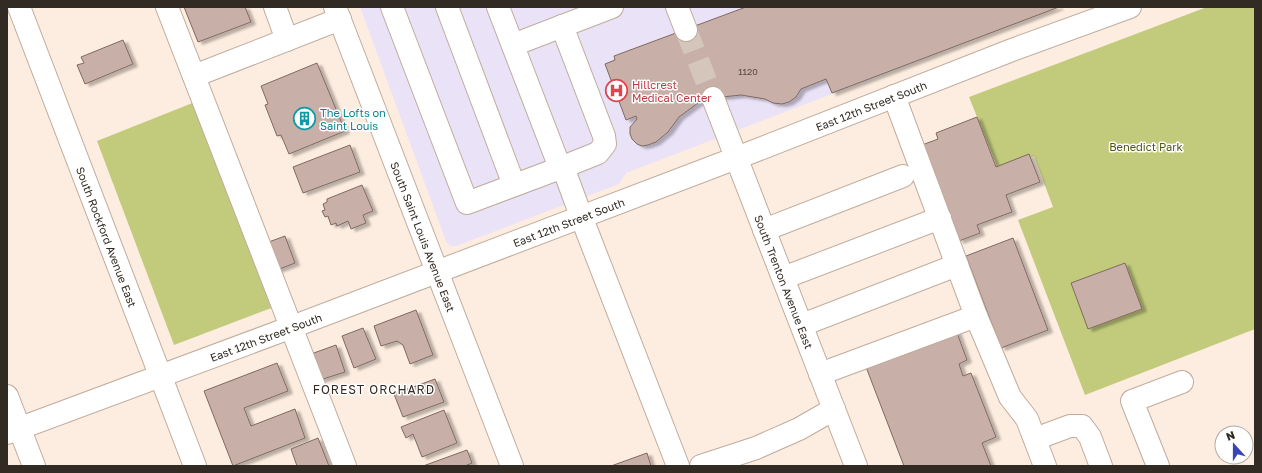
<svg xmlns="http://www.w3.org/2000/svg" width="1262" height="473" viewBox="0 0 1262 473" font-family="'Golos Text',sans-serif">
	<defs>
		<filter id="shadow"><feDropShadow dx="4.5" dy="2.5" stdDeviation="1" flood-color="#0004"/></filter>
	</defs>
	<rect width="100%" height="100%" fill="#fdede0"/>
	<polygon fill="#eae2f7" points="360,7 1059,7 626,173 619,184 456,246 450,246 446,241"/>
	<g fill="#c2cb7c">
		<polygon points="1207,7 1255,7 1255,329 1085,395 1018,220 1053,207 1034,156 998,169 969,97"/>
		<polygon points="195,102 274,307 174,345 97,141"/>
	</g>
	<g fill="#c8afa7" stroke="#7f6961" filter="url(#shadow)">
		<polygon points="184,7 245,7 251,22 198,42"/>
		<polygon points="746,7 1059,7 832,93 826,79 801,89 796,97 789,102 782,104 773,103 765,99 741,95 713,98 698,103 679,117 668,132 656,142 648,145 642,146 637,144 632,139 630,134 630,127 637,119 636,116 626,120 605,64 615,60 614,56"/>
		<polygon points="123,40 133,64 85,84 77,65 84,63 81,57"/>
		<polygon points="317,63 345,131 289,154 281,135 277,136 265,105 268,104 261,86"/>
		<polygon points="977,117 996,167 1029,154 1040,182 1006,195 1012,212 977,225 980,233 959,241 922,145 938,139 936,133"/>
		<polygon points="350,145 360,172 303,193 293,167"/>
		<polygon points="362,185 373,211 363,215 366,223 351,229 348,221 337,226 336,223 331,225 328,216 325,217 322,211 325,210 323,204 327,202 327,199"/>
		<polygon points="285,236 295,263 277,270 266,243"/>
		<polygon points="1013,238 1048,330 1001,348 966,256"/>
		<polygon points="1125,263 1142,309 1088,329 1071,283"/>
		<polygon points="416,310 433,355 410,364 403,345 397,341 381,346 374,326"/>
		<polygon points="363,328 376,359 354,368 342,336"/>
		<polygon points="956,330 967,360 959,364 963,376 971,373 996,437 982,443 991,466 904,466 866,367"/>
		<polygon points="336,345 345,372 320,380 311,354"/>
		<polygon points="277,363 288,391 244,408 251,426 295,409 305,438 233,466 204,391"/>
		<polygon points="435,379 444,402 403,417 394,394"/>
		<polygon points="444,410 457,443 422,457 413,434 406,438 401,427"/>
		<polygon points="318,438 329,466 297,466 291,449"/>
		<polygon points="467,450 472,463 465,466 423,466"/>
		<polygon points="647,453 651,466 611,466"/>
	</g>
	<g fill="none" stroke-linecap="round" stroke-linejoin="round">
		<polyline stroke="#d4c6ba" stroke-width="22" stroke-dasharray="22 11" stroke-linecap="butt" points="686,30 713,98"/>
		<defs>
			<g id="minor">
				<path id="s1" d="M 19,7 L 195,466"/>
				<polyline points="167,7 345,466"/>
				<polyline points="275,7 287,40"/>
				<path id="s2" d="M 335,7 L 512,466"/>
				<polyline points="392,7 467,203 563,167 581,216 678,466"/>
				<polyline points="447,7 514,185"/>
				<polyline points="498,7 557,160 563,167 598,153 605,144 604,136 562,26"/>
				<polyline points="677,7 686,30"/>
				<polyline points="513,45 612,7"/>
				<polyline points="194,76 340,19"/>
				<polyline points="894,96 976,316 1010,397 1027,419 1045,466"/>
				<path id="s3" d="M 713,98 L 856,466"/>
				<polyline points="764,230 903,176"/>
				<polyline points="783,278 940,218"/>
				<polyline points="802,325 957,265"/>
				<polyline points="820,374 976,316"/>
				<polyline points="7,396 34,466"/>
				<path id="s4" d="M 7,433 L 292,327 L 752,152 L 1012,50 L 1130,7"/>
				<polyline points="1035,439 1070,426 1082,426 1090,437 1101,466"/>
				<polyline points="701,466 756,448 799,429 834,409"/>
				<polyline points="1158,466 1132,401 1182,382"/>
			</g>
		</defs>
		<use href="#minor" stroke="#bfac9d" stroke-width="24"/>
		<use href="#minor" stroke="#fff" stroke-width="22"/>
	</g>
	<defs>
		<symbol id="hospital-ring" viewBox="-11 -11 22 22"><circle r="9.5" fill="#fff" stroke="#e0444e" stroke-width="1.5"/><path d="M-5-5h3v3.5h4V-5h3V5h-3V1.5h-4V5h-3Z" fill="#e0444e"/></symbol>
		<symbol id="building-ring" viewBox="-11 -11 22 22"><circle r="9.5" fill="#fff" stroke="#0f9aa8" stroke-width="1.5"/><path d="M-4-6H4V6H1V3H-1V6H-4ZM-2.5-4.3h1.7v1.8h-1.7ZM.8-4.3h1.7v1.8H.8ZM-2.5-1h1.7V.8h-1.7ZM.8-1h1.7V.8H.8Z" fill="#0f9aa8"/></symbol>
	</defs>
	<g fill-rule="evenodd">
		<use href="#hospital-ring" x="604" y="78" width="25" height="25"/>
		<use href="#building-ring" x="292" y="106" width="25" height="25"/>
	</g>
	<g text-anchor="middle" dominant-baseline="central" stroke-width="3" stroke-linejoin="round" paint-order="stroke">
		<g font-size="9" fill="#584c45">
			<text x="748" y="71">1120</text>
		</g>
		<g font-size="11" fill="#be3a42" stroke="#fff" text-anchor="start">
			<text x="632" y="84">Hillcrest<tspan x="632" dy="13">Medical Center</tspan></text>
		</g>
		<g font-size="11" fill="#322b24" stroke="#fff">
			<text stroke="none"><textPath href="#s4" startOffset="924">East 12th Street South</textPath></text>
			<text stroke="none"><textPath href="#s4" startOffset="600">East 12th Street South</textPath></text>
			<text stroke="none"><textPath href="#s1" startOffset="246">South Rockford Avenue East</textPath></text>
			<text stroke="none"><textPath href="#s2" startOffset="246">South Saint Louis Avenue East</textPath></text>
			<text stroke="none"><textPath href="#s3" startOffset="197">South Trenton Avenue East</textPath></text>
			<text stroke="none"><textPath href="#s4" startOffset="276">East 12th Street South</textPath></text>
		</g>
		<g font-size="11" fill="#0d838f" stroke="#fff" text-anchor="start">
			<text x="320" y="112">The Lofts on<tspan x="320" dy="13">Saint Louis</tspan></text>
		</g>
		<g font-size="11" fill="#515611" stroke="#fff">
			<text x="1146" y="146">Benedict Park</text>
		</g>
		<g font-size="12" letter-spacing="1" fill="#322b24" stroke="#fff">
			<text x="374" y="389">FOREST ORCHARD</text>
		</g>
	</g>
	<rect width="1262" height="473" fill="none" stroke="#322b24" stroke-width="16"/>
	<g transform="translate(1234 445) rotate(339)"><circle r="19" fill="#ffffff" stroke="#adaaa7"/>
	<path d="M0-3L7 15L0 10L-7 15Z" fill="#3a43b7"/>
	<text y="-6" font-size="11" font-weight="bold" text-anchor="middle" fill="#322b24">N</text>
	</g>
</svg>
